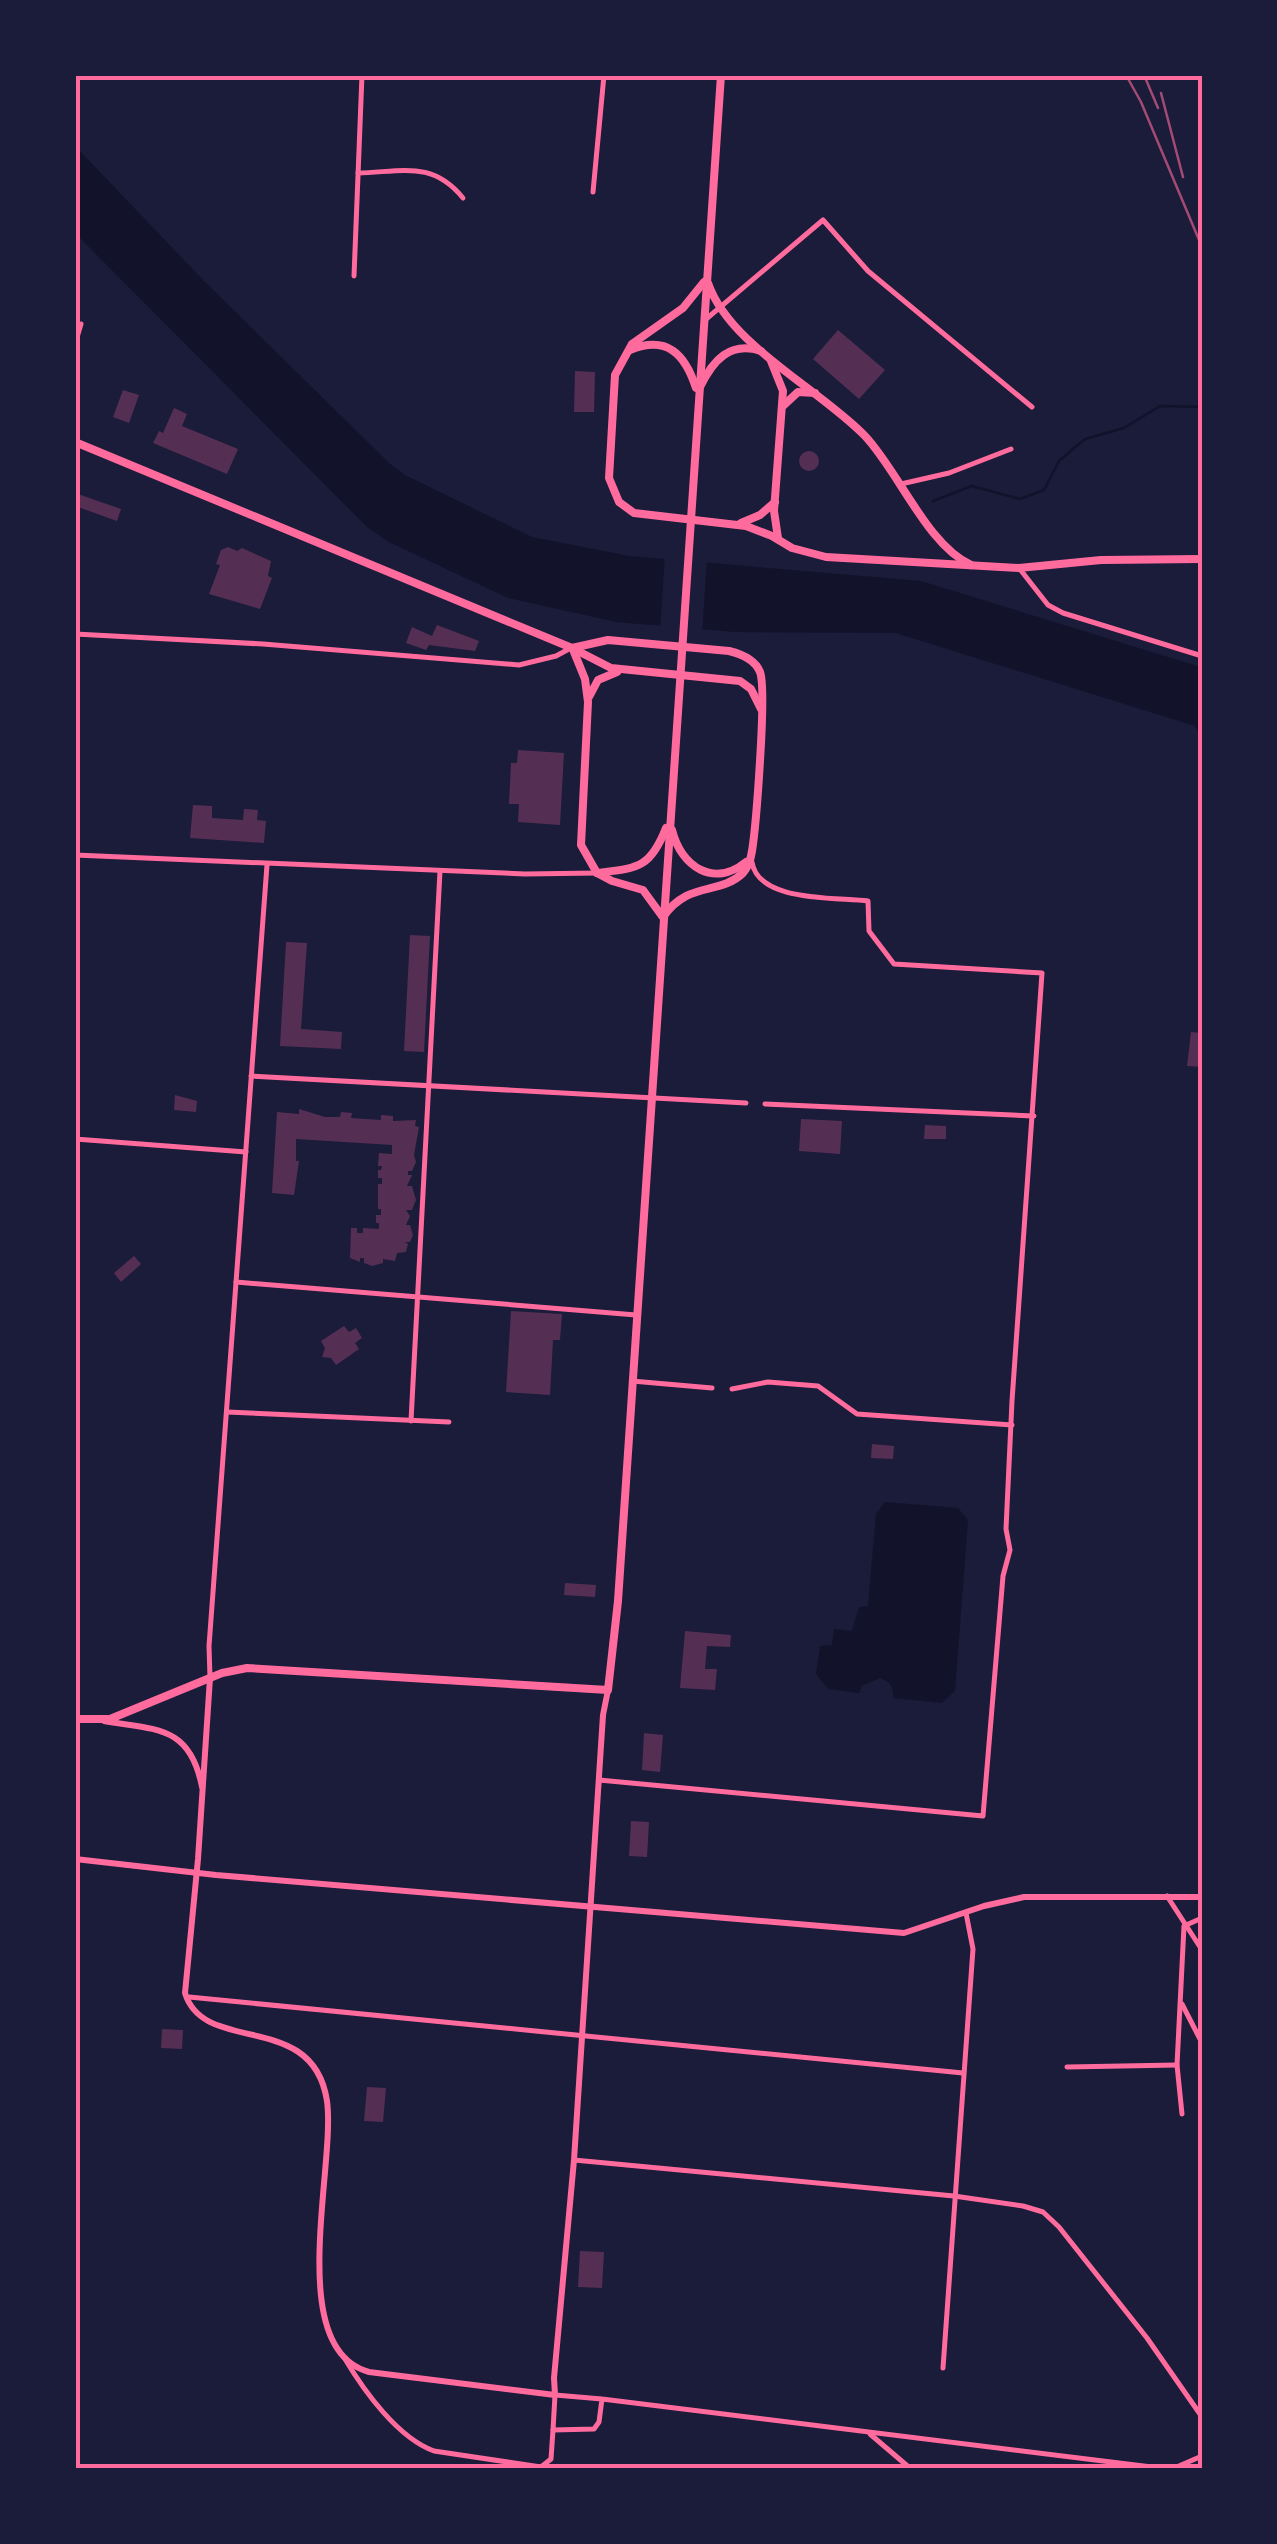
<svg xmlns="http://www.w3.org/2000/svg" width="1277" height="2544" viewBox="0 0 1277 2544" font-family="'Alegreya Sans',sans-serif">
	<rect width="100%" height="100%" fill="#1b1b3a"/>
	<g fill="#12122b">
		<polygon points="75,146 203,280 390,464 405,475 532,537 629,556 921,581 1197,666 1202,668 1202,738 1195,726 896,633 736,632 616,622 508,598 389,542 367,527 75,233"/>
		<path d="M 885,1502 L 958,1508 L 968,1520 L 955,1691 L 942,1703 L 893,1698 C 894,1686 890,1682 880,1678 L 862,1686 L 859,1693 L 828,1689 L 816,1674 L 820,1646 L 832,1645 L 834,1629 L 852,1631 L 859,1607 L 868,1606 L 876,1514 Z"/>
	</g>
	<polygon fill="#1b1b3a" points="665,554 707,558 702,635 660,631"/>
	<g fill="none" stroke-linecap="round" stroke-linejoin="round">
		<polyline stroke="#12122b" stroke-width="2.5" points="933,501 972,486 1020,499 1044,490 1059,461 1085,439 1124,428 1160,406 1202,407"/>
	</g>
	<g fill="#542f53">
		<polygon points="838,330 885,370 859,399 813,359"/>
		<polygon points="575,371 595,372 594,412 574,412"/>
		<polygon points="123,390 139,395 129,423 113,417"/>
		<polygon points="174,408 187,414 182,426 238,449 227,474 153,443 159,431 163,433"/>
		<circle cx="809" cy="461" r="10"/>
		<polygon points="75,493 121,509 117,521 78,507 75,515"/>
		<polygon points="228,547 237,551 242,548 271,561 268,576 272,578 260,609 209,594 220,565 216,564 221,550"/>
		<polygon points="437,625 479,641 475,651 429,645 426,650 406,643 412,627 432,636"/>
		<polygon points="518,750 564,753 560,825 518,822 519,804 509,804 511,763 517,763"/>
		<polygon points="193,805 212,806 212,818 243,820 244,809 258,810 257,820 266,821 264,843 190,838"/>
		<polygon points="410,935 430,936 424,1052 404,1051"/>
		<polygon points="286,942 307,943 301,1029 342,1032 341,1049 280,1046"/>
		<polygon points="1191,1032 1202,1033 1202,1067 1187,1066"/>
		<polygon points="175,1095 197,1101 196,1112 174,1110"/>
		<polygon points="299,1109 325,1117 340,1117 341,1112 352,1113 351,1118 381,1120 381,1115 393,1116 393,1121 416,1120 415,1126 419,1127 414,1155 416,1162 412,1171 408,1171 408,1175 412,1175 407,1186 412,1186 416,1200 412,1210 406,1210 410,1216 406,1225 410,1225 413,1235 410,1242 405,1242 408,1244 406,1252 397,1253 395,1261 383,1259 383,1263 372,1266 364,1263 364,1258 360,1258 360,1262 350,1258 351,1228 357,1228 357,1233 363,1233 363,1228 379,1229 379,1223 376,1223 376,1215 381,1215 381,1209 378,1209 378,1184 382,1184 382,1178 378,1178 378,1170 381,1170 382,1166 378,1166 379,1153 392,1154 392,1145 296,1139 296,1161 299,1161 294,1195 272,1193 277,1112 299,1114"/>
		<polygon points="801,1119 842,1121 840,1154 799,1151"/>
		<polygon points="925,1125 946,1126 946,1139 924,1139"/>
		<polygon points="134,1256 141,1264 121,1282 114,1273"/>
		<polygon points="511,1311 562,1314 560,1340 553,1340 550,1395 506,1392"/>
		<polygon points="344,1326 349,1332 356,1328 362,1338 355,1343 359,1349 336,1365 331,1358 322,1357 325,1348 321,1341"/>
		<polygon points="872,1444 894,1446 893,1459 871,1458"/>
		<polygon points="565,1583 596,1585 595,1597 564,1595"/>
		<polygon points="685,1631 731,1635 730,1647 707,1646 705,1669 717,1669 715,1690 680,1688"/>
		<polygon points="644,1733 663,1735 660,1772 642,1770"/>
		<polygon points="631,1821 649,1822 647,1857 629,1856"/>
		<polygon points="162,2029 183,2030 182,2049 161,2048"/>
		<polygon points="367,2087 386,2088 383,2122 364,2121"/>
		<polygon points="580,2251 604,2252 602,2288 578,2287"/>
	</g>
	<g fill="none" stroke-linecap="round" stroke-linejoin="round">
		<g stroke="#ff6b9d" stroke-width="5">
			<path d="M 358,173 C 402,172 432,160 463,198"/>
			<polyline points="593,192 604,75"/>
			<polyline points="354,276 362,75"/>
			<polyline points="705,320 823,220 868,271 1032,407"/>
			<polyline points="75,344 81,324"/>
			<polyline points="901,484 949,473 1011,449"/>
			<polyline points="1019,568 1048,605 1063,613 1202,656"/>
			<polyline points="75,634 263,644 519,665 556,656 569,649"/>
			<polyline points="75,855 525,874 597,873"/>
			<polyline points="251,1076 746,1103"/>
			<polyline points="765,1104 1034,1116"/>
			<polyline points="75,1139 246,1152"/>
			<polyline points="236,1282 636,1315"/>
			<polyline points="632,1381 712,1388"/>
			<polyline points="732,1389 768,1382 818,1386 857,1414 1012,1425"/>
			<polyline points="227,1412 449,1422"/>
			<polyline points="411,1421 440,871"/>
			<polyline points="210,1678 209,1646 267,865"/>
			<path d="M 599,1780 L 983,1816 L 1003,1576 L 1010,1550 L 1006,1529 L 1012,1401 L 1042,973 L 894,964 L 869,931 L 868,901 C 834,897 758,902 752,862"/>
			<polyline points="1167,1896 1202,1950"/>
			<polyline points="189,1997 963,2073"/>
			<polyline points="1182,2004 1202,2043"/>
			<polyline points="1067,2067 1177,2065"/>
			<polyline points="1182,2114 1177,2065 1184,1926 1202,1918"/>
			<polyline points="574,2160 954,2196 1023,2206 1043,2212 1059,2227 1147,2338 1202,2417"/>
			<path d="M 345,2359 C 364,2391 398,2438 434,2451 L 541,2467 L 551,2459 L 553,2430"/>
			<polyline points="943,2368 973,1949 966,1913"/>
			<polyline points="602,2399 599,2422 594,2429 553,2430 555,2395 602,2399 1168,2469"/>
			<polyline points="870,2434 911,2469"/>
			<polyline points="1172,2469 1202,2456"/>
		</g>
		<g stroke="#ff6b9d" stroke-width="6">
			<path d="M 210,1678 L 198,1859 L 185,1993 C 204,2056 313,2009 327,2101 C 336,2166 284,2349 369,2372 L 555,2395 L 554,2378 L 574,2160 L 603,1715 L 608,1690"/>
			<path d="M 104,1721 C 156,1730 190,1725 202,1787"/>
			<polyline points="75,1859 216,1875 904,1933 984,1906 1024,1897 1202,1897"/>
		</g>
		<g stroke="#ff6b9d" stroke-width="8">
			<polyline points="704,282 683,308 632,344 615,375 609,478 619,502 634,513 746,526 772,536 792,548 826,557 1019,568 1101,560 1202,559"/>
			<path d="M 708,283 C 729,345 820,389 865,436 C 899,472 927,545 971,565"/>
			<path d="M 630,350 C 667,335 685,354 696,388"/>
			<polyline points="771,361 783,391 774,511 778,538"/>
			<path d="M 700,387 C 713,360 730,341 761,351"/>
			<polyline points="784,405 798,392 815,393"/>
			<polyline points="75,442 572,648 611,668 740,681 751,689 761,709"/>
			<polyline points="741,523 760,515 775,502"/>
			<path d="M 572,648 L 608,640 L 729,651 C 741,654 755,659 760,672 C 767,690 756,826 752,851 C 751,858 748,867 743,873 C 719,896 689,880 663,917"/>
			<polyline points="574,652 585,679 588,702 581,845 597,873 612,881 643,890 662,916"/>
			<polyline points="589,697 598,680 617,672"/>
			<path d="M 672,830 C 681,867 714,888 746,862"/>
			<path d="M 597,873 C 637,868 650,869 666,828"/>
			<polyline points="75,1719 110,1719 222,1673 247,1668 608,1690 618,1601 721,75"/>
		</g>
		<g stroke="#a44b75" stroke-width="2.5">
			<polyline points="1126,75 1141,102 1202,247"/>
			<polyline points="1144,75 1158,108"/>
			<polyline points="1161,93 1183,177"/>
		</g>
	</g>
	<rect width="1277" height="2544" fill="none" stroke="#1b1b3a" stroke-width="155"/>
	<rect x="78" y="78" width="1122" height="2388" fill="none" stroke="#ff6b9d" stroke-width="4"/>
</svg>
